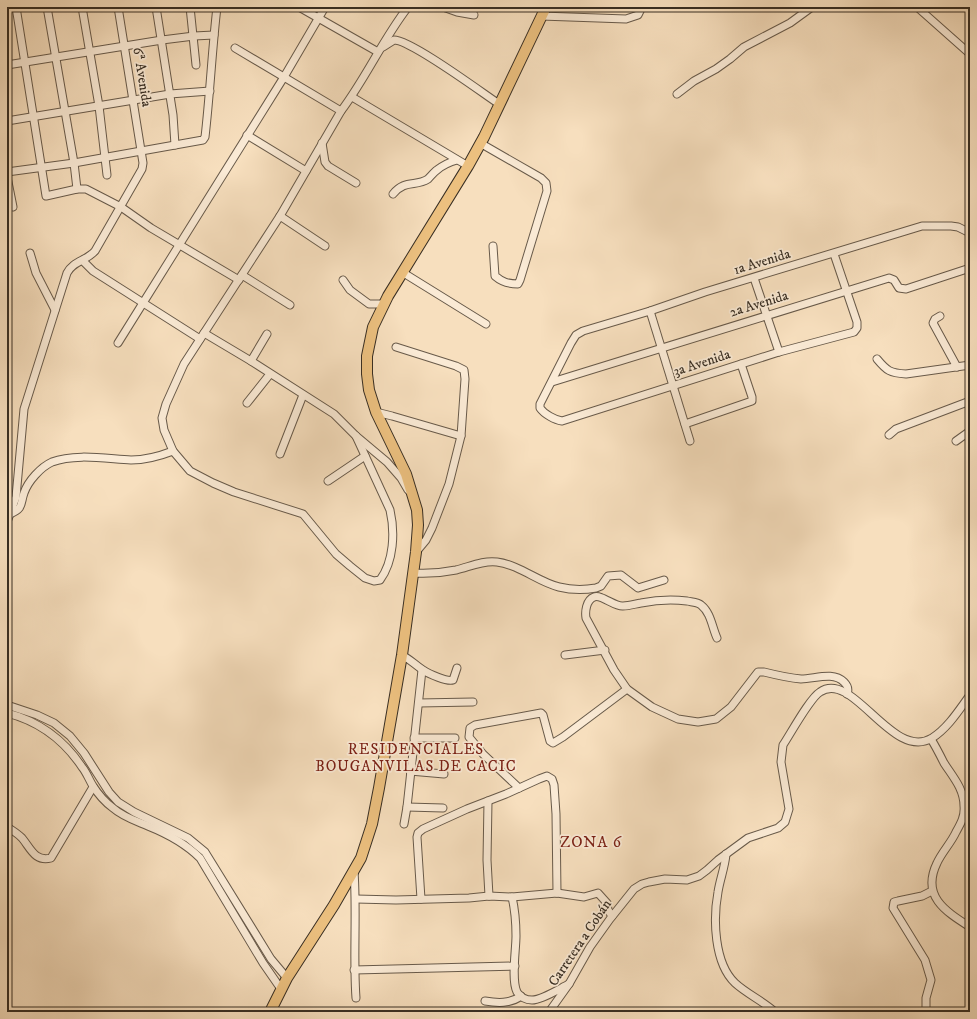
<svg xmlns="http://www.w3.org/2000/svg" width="977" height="1019" viewBox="0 0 977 1019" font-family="'IM FELL DW Pica',serif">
	<rect width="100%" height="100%" fill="#f7dfbe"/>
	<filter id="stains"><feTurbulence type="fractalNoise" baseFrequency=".005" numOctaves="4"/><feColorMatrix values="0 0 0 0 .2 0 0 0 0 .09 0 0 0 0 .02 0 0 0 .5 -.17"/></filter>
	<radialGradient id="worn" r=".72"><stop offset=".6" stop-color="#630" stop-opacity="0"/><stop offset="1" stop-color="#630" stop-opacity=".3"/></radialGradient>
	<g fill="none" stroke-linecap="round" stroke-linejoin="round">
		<defs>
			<g id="minor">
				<polyline points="16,7 46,196 77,189 86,189 121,207 151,228 239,280"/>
				<polyline points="47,7 74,163 77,189"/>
				<polyline points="82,7 99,106 107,175"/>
				<polyline points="156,7 173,115 175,145"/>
				<polyline points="190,7 196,65"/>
				<polyline points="299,7 378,52"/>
				<polyline points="443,7 457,12 474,15"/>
				<polyline points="917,7 970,54"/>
				<polyline points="7,8 13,7"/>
				<polyline points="541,16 626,19 638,15 642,7"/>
				<path d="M 383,47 L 394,40 C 411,40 481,92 499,104"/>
				<polyline points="235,48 341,111"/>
				<polyline points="7,65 162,40 194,36 214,35"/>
				<polyline points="677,94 694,81 716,69 730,59 744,47 790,23 812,7"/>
				<polyline points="352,97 468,166"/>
				<polyline points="7,121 170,94 210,91"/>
				<polyline points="247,135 306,171"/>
				<polyline points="322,143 325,162 328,166 356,183"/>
				<path d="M 480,143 L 541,178 L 546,183 L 547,191 L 520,280 L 518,284 C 508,284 502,282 495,276 L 493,246"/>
				<path d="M 7,172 L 74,163 L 203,140 L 205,137 C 210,94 212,50 217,7"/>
				<polyline points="7,177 13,207"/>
				<path d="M 393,194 C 405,179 416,187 428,179 C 431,176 434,172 437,170 C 443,165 450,162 457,160"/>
				<polyline points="280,216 325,246"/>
				<polyline points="30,253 36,273 55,310"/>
				<path d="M 834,254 L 857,322 L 857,328 L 854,332 L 779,352 L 562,421 C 555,420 544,414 540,408 L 540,404 L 571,343 L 576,335 L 583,331 L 650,311 L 705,292 L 922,226 L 951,226 L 958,227 L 970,233"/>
				<polyline points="83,261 93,271 200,339"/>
				<polyline points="402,272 486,324"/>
				<polyline points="242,275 290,305"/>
				<polyline points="754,278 779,352"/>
				<polyline points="343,280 350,290 369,304 383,304"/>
				<polyline points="650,311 690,441"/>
				<polyline points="940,316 935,319 933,323 957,367"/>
				<polyline points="204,333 251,361 334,414 356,436 387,462 401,478 408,490"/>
				<polyline points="118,343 284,77 325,7"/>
				<polyline points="396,347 456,366 464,370 465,379 461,436 449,484 432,528 426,540 416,552"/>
				<path d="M 877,359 C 887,371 890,373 906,374 L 970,365"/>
				<polyline points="251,361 267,334"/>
				<polyline points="552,382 889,278 894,280 899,288 906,289 970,268"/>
				<polyline points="247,403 270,374"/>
				<polyline points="376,412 392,416 461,436"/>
				<polyline points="685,424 752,401 752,397 741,364"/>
				<polyline points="889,435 896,429 970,401"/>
				<path d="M 356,436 L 390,510 C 395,532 394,561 380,580 L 374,581 L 365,578 L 350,566 L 336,554 L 303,514 L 234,492 L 213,483 L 190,471 L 173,451 L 164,430 L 162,418 L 166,404 L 184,364 L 280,216 L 341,111 C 366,78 383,39 408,7"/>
				<polyline points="956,441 970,431"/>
				<polyline points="280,454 303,395"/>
				<polyline points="328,481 365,456"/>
				<path d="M 10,514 C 24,508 20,504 24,493 C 28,481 41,467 52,462 C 75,453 108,459 131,460 C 145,460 160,456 173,451"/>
				<path d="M 7,522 L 16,497 L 24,409 L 67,273 C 73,261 86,261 95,251 L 142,169 L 143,163 L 118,7"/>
				<path d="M 413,573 C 428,574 441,573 456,570 C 469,567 483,560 497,562 C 520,565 538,582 559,587 C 571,590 585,590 596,588 L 601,586 L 608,576 L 621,575 L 638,588 L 664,580"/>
				<path d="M 717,638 C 712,627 711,613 701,605 C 698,602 691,602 687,601 C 671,599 656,600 641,603 C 635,604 629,606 623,606 C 615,607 601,594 594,597 C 586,600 585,612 586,618 L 614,670 L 627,689 L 652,707 L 678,719 L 698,722 L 716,719 L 731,707 L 758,672 L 764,672 C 776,675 789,678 801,679 C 815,679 833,671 844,682 C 848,686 849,689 847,694"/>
				<path d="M 402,655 C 411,660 415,665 423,670 C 429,674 447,682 453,680 L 457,668"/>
				<polyline points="565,655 605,650"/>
				<polyline points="419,703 473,702"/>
				<polyline points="7,705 37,715 54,723 70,736 84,753 109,792 118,802 134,812 188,838 205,852 271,959 287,978"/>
				<path d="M 7,713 C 38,721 64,740 82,767 C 87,773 89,780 93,786 C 98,794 105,802 113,808 C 123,817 136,821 148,826 C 168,834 185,843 200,858 L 263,963 L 281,989"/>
				<polyline points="414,738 455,738"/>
				<path d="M 931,739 C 936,747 940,755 944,763 C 953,777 964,789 964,806 C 965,816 961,823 956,832 C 951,843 942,852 937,863 C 921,896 945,911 970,927"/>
				<polyline points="410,771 444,774"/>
				<polyline points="519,788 483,754 469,737 470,728 475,725 541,713 543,715 550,741 553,743 563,737 627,689"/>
				<polyline points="488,801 487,860 489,896"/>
				<polyline points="407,807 443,808"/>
				<polyline points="404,824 407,807 422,670"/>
				<path d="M 7,827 C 12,830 18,834 22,838 C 31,849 35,862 51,858 L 93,787"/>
				<path d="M 726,854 C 725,867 720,879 718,892 C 713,919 714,963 735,983 C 747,994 763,1001 775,1012"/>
				<path d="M 354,871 C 357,914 353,956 356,998"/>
				<path d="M 512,897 C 515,910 516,923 516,936 C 516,950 511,980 517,992 C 520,997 526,1000 532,1000 C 542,1000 559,989 569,984"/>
				<polyline points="356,899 396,900 469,898 489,896 512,897 557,893 584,897 598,893 607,903 608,910 612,916"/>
				<polyline points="421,899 417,837 418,833 423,829 467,809 506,794 539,779 547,776 552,779 554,785 556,814 557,893"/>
				<polyline points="354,970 515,966"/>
				<path d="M 485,1001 C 497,1003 510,1004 521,996"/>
				<path d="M 549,1012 L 569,984 L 590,947 L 610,919 L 634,889 L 642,884 L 649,882 L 665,879 L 687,880 L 699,876 L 707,870 L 718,860 L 748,838 L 778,828 L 785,822 L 789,809 L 781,762 L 783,745 C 791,733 810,698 820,692 C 853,669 892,762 932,738 C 948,728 959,710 970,695"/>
				<polyline points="926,1012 926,998 931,980 925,960 893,908 894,902 898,901 922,896 932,891"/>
			</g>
			<polyline id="highway" points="270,1012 287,978 334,905 361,858 372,824 379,788 402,655 416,552 418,525 417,510 406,474 376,412 369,390 367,374 367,356 373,327 388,296 468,166 484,137 546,7"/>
		</defs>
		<use href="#minor" stroke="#685a4a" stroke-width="9"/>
		<use href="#highway" stroke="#382e23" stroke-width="12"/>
		<use href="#minor" stroke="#faead5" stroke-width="7"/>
		<use href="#highway" stroke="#ecc07f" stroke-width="10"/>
	</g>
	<g text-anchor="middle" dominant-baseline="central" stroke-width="3.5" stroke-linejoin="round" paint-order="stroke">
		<g font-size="14" fill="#382e23" stroke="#faead5">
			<text transform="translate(142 77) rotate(81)">6ª Avenida</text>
			<text transform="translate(762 262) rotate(-17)">1a Avenida</text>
			<text transform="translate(759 304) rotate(-17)">2a Avenida</text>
			<text transform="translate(702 363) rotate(-18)">3a Avenida</text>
			<text transform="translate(580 943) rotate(-56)">Carretera a Cobán</text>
		</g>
		<g font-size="15" letter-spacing="1" fill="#7a1f14" stroke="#faead5">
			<text x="416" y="749">RESIDENCIALES<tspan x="416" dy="17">BOUGANVILAS DE CACIC</tspan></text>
		</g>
		<g font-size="16" letter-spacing="1" fill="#7a1f14" stroke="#faead5">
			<text x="591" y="842">ZONA 6</text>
		</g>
	</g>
	<rect width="977" height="1019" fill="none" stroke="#f7dfbe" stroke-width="24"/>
	<rect x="8" y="8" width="961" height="1003" fill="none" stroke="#382e23" stroke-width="2"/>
	<rect x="12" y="12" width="953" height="995" fill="none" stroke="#382e23"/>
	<rect width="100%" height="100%" filter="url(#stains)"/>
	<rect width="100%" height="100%" fill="url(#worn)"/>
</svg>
